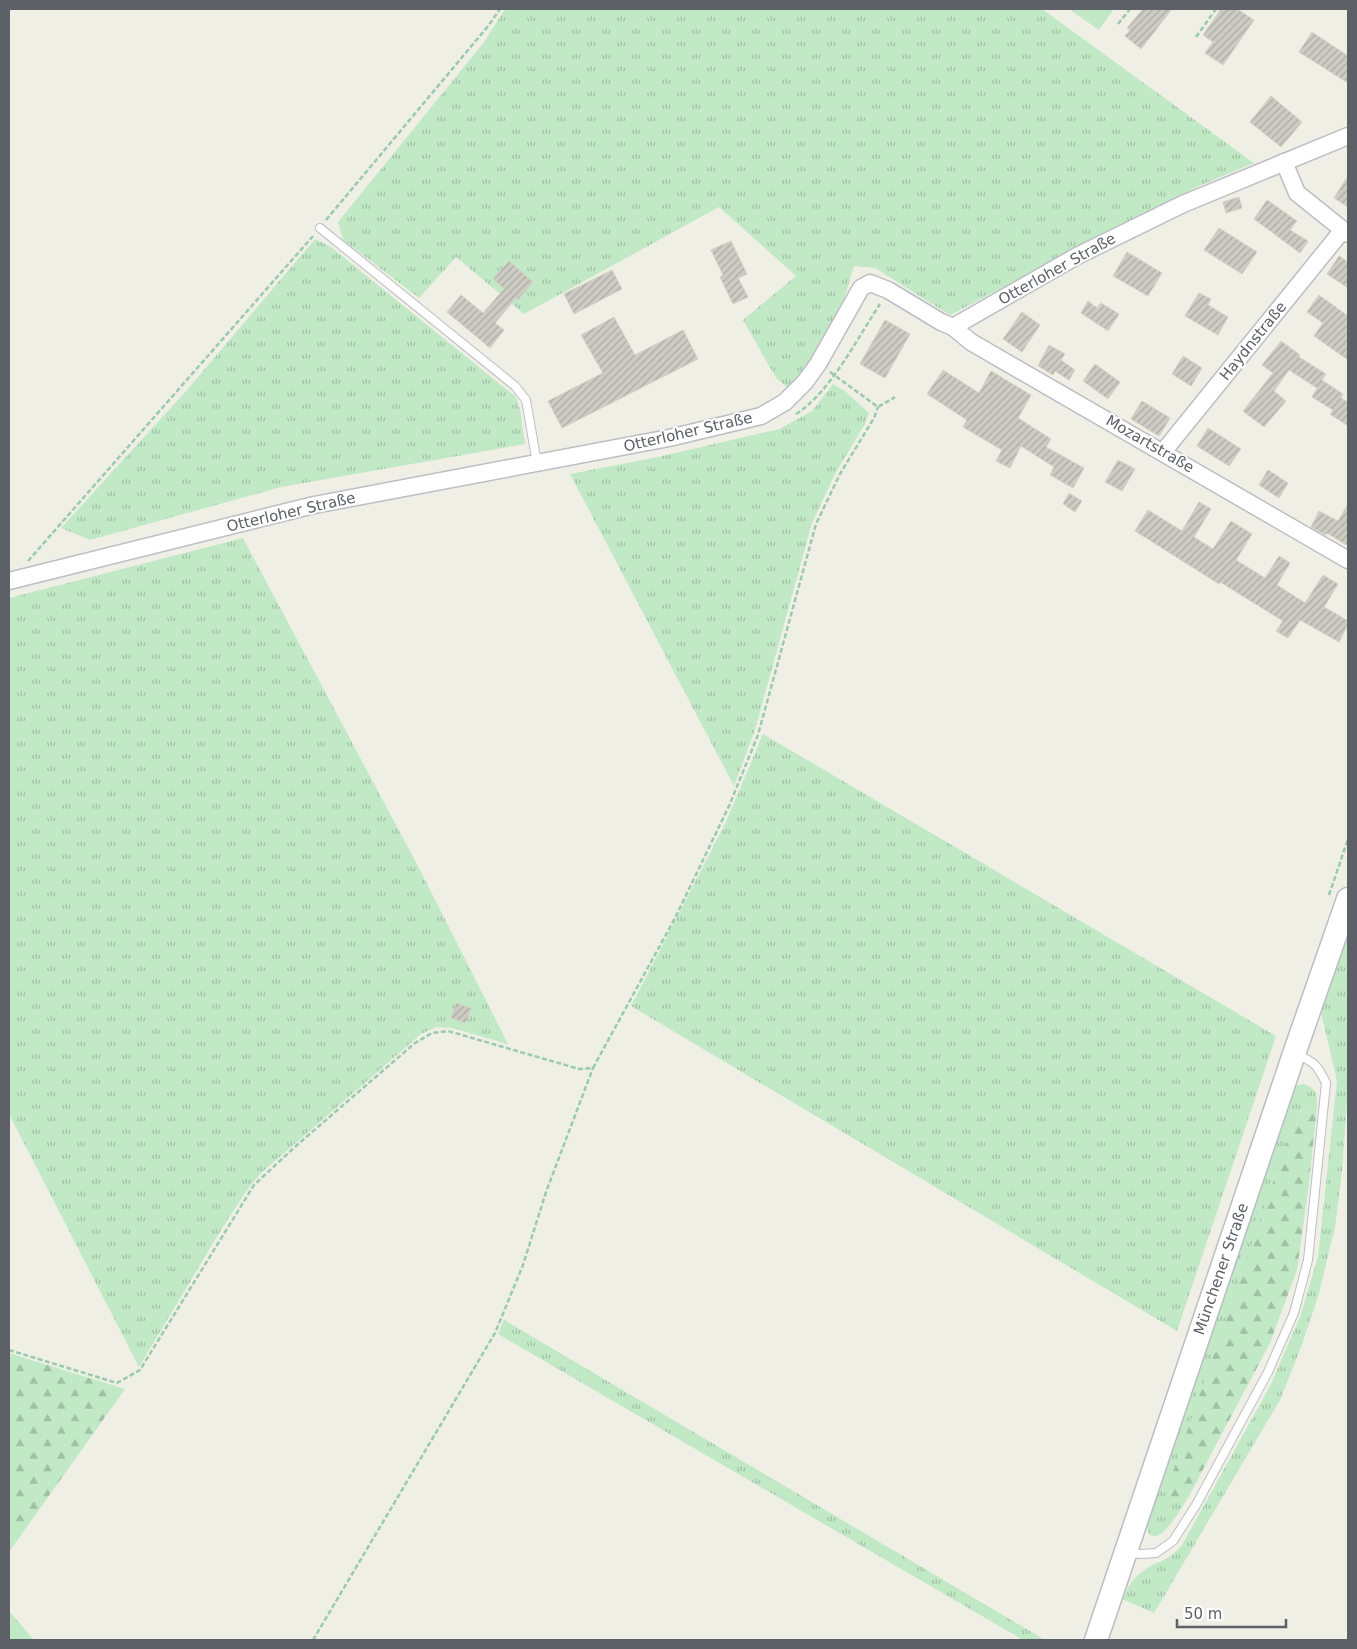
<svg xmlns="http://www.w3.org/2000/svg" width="1357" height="1649" viewBox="0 0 1357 1649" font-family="'DejaVu Sans',sans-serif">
	<defs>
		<pattern id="grass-tufts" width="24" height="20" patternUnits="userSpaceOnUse" patternTransform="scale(1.25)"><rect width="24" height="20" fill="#c1e9c6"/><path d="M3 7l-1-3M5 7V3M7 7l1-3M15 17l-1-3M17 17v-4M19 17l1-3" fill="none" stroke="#a0c0a5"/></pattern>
		<pattern id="forest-firs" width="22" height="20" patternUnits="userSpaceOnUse" patternTransform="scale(1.25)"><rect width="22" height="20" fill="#c1e9c6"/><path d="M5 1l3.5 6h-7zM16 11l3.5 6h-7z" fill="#a0c0a5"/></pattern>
		<pattern id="building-hatch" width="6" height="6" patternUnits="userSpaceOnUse" patternTransform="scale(1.25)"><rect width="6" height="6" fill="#cdccc4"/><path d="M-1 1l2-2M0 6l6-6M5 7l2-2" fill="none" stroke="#aaa9a3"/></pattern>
	</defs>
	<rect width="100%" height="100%" fill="#f0efe6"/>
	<g fill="url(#grass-tufts)">
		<polygon points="505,9 1042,9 1254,163 1199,186 950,315 875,268 854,266 844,299 810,361 788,388 776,378 743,320 796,276 719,207 524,314 456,257 419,298 343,240 338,222 484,42"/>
		<polygon points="315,239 331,247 516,397 520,410 525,444 281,487 90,540 61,528 187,390"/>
		<polygon points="833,384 846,392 869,413 865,424 836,472 812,523 755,730 734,786 570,474 658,457 779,429 812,411"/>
		<polygon points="243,538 420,870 508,1044 452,1028 436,1027 421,1034 283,1154 261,1173 247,1190 221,1230 139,1367 9,1114 9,598"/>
		<polygon points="763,734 1276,1036 1177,1331 631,1006 725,824"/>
		<path d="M 1348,935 L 1348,1089 L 1342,1172 L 1335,1227 L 1318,1297 L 1301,1347 L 1280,1400 L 1154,1613 L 1122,1599 C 1127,1588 1133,1578 1143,1571 C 1159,1559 1167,1563 1182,1545 L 1270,1386 L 1300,1317 L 1318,1257 L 1337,1081 L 1321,1012 Z"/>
		<path d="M 1304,1084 C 1318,1089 1317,1095 1317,1108 L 1295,1119 L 1180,1500 L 1189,1496 C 1183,1505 1165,1539 1153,1536 C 1147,1535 1147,1528 1147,1523 L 1294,1086 Z"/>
		<polygon points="504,1320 1045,1640 1023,1640 498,1334"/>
	</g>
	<g fill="url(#forest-firs)">
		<polygon points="1317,1108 1309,1183 1297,1270 1270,1343 1189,1496 1181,1500 1165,1495 1295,1119"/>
		<polygon points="9,1353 125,1389 9,1552"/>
		<polygon points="9,1611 34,1640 9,1640"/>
	</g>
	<polygon fill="#c1e9c6" points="1069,9 1114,9 1099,30"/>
	<g fill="url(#building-hatch)" stroke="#d5d2c3">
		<polygon points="1143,9 1172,9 1141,49 1125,36 1130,30 1127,28"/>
		<polygon points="1221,9 1237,9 1254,20 1223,65 1205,53 1213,42 1203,35"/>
		<polygon points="1312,32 1348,56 1348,83 1299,52"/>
		<polygon points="1271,96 1302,122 1281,147 1250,122"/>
		<polygon points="1348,176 1348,207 1334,198"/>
		<polygon points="1239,197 1242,208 1226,213 1223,202"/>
		<polygon points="1267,200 1297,221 1290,230 1308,241 1300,253 1254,219"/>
		<polygon points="1219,228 1257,252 1242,274 1204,250"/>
		<polygon points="731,241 747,274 738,278 748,297 733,304 720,277 723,275 711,250"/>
		<polygon points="1127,252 1162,273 1148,296 1113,276"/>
		<polygon points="1339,256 1348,262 1348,288 1327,274"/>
		<polygon points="509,261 533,282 518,300 516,298 495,323 504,330 490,348 447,312 461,295 483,313 504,289 493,279"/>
		<polygon points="612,270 622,289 574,314 564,294"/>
		<polygon points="1199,293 1211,299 1208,305 1228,317 1218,335 1185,316"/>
		<polygon points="1319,295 1348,316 1348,360 1314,336 1323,323 1307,312"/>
		<polygon points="1088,301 1097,308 1101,303 1119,314 1108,331 1081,313"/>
		<polygon points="1022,312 1040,325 1022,352 1003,339"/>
		<polygon points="614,317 635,355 683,330 698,359 562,428 548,401 603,373 581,335"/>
		<polygon points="885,320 910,334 885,378 860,364"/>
		<polygon points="1281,341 1300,355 1299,357 1326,374 1322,380 1343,394 1341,398 1348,402 1348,426 1330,414 1333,410 1312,397 1317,388 1289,370 1274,391 1286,401 1264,427 1243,411 1273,373 1262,365"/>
		<polygon points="1049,345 1065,354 1061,360 1075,370 1069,380 1055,371 1053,375 1038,366"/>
		<polygon points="1183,356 1202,368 1191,386 1172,374"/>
		<polygon points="1095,364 1120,382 1108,399 1083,381"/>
		<polygon points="943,370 979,393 991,371 1031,395 1018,418 1051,439 1046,447 1084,468 1073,488 1050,475 1054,467 1021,446 1010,468 996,461 1002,450 963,427 967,420 927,394"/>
		<polygon points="1142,401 1170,418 1159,436 1131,419"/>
		<polygon points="1208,428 1241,449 1229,466 1197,446"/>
		<polygon points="1118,460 1135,469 1122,491 1105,482"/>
		<polygon points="1268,470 1288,483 1279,498 1259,485"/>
		<polygon points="1069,493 1082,501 1075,512 1063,504"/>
		<polygon points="1199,502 1211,509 1194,537 1213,549 1231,521 1252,534 1236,560 1265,578 1279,556 1290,563 1277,585 1305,603 1323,575 1338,584 1324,607 1348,621 1348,624 1339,642 1300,620 1288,638 1276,631 1283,621 1220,582 1219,584 1135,531 1148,510 1182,531"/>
		<polygon points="1348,504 1348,546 1327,533 1326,535 1311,527 1319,511 1338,521"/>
		<polygon points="456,1003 471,1008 466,1023 451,1018"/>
	</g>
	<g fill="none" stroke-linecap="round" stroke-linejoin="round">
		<defs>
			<g id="service">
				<polyline points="320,228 515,386 526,400 537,463"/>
				<path d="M 1128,1553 L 1141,1554 L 1156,1553 L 1173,1541 L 1196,1505 L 1268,1372 L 1294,1313 L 1308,1260 L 1326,1083 C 1318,1066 1314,1061 1297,1055"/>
			</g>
			<g id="minor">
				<polyline points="1284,162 1297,193 1348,234"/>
				<polyline points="953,327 1077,256 1183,204 1348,136"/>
				<polyline points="1163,452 1342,231"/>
				<polyline points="9,581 314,505 669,438 761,416 785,402 805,382 818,364 861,288 870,283 888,290 941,322 953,327 971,342 1348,560"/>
			</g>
			<polyline id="secondary" points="1096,1640 1294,1054 1348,899"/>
		</defs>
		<use href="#service" stroke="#bdbec5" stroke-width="10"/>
		<use href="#minor" stroke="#bdbec5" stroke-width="19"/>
		<use href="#secondary" stroke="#bbbdc4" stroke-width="25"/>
		<g stroke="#9acaae" stroke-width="2.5" stroke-dasharray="5 2.5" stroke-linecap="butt">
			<polyline points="1118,24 1130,9"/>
			<polyline points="1196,37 1216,9"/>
			<polyline points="326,220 489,25 500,9"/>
			<polyline points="830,372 878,407 895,397"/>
			<path d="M 796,414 C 830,393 858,337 880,304"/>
			<polyline points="28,561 313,236"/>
			<polyline points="1329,895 1348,839"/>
			<polyline points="9,1350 117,1383 140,1370 254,1185 297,1145 415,1043 432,1033 448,1031 579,1069 593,1068 675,918 729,806 758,735 816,524 840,474 874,418 878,407"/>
			<polyline points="313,1640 495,1333 523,1265 546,1192 593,1068"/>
		</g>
		<use href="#service" stroke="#fff" stroke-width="8"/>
		<use href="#minor" stroke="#fff" stroke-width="16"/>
		<use href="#secondary" stroke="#fff" stroke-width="22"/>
	</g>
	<g text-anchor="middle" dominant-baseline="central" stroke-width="4" stroke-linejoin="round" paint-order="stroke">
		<g font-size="15" fill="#5d6067" stroke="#fff">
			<text transform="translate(1057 269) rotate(-29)">Otterloher Straße</text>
			<text transform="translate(1253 341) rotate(-51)">Haydnstraße</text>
			<text transform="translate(688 432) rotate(-13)">Otterloher Straße</text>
			<text transform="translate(1150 444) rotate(30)">Mozartstraße</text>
			<text transform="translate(291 512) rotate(-13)">Otterloher Straße</text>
			<text transform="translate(1221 1269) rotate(-71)">Münchener Straße</text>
		</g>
	</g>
	<rect width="1357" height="1649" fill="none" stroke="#5d6067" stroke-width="20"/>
	<path d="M1177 1619v8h109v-8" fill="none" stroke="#5d6067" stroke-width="2.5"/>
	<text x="1184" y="1619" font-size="15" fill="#5d6067" stroke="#ffffff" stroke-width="4" paint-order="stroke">50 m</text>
</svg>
